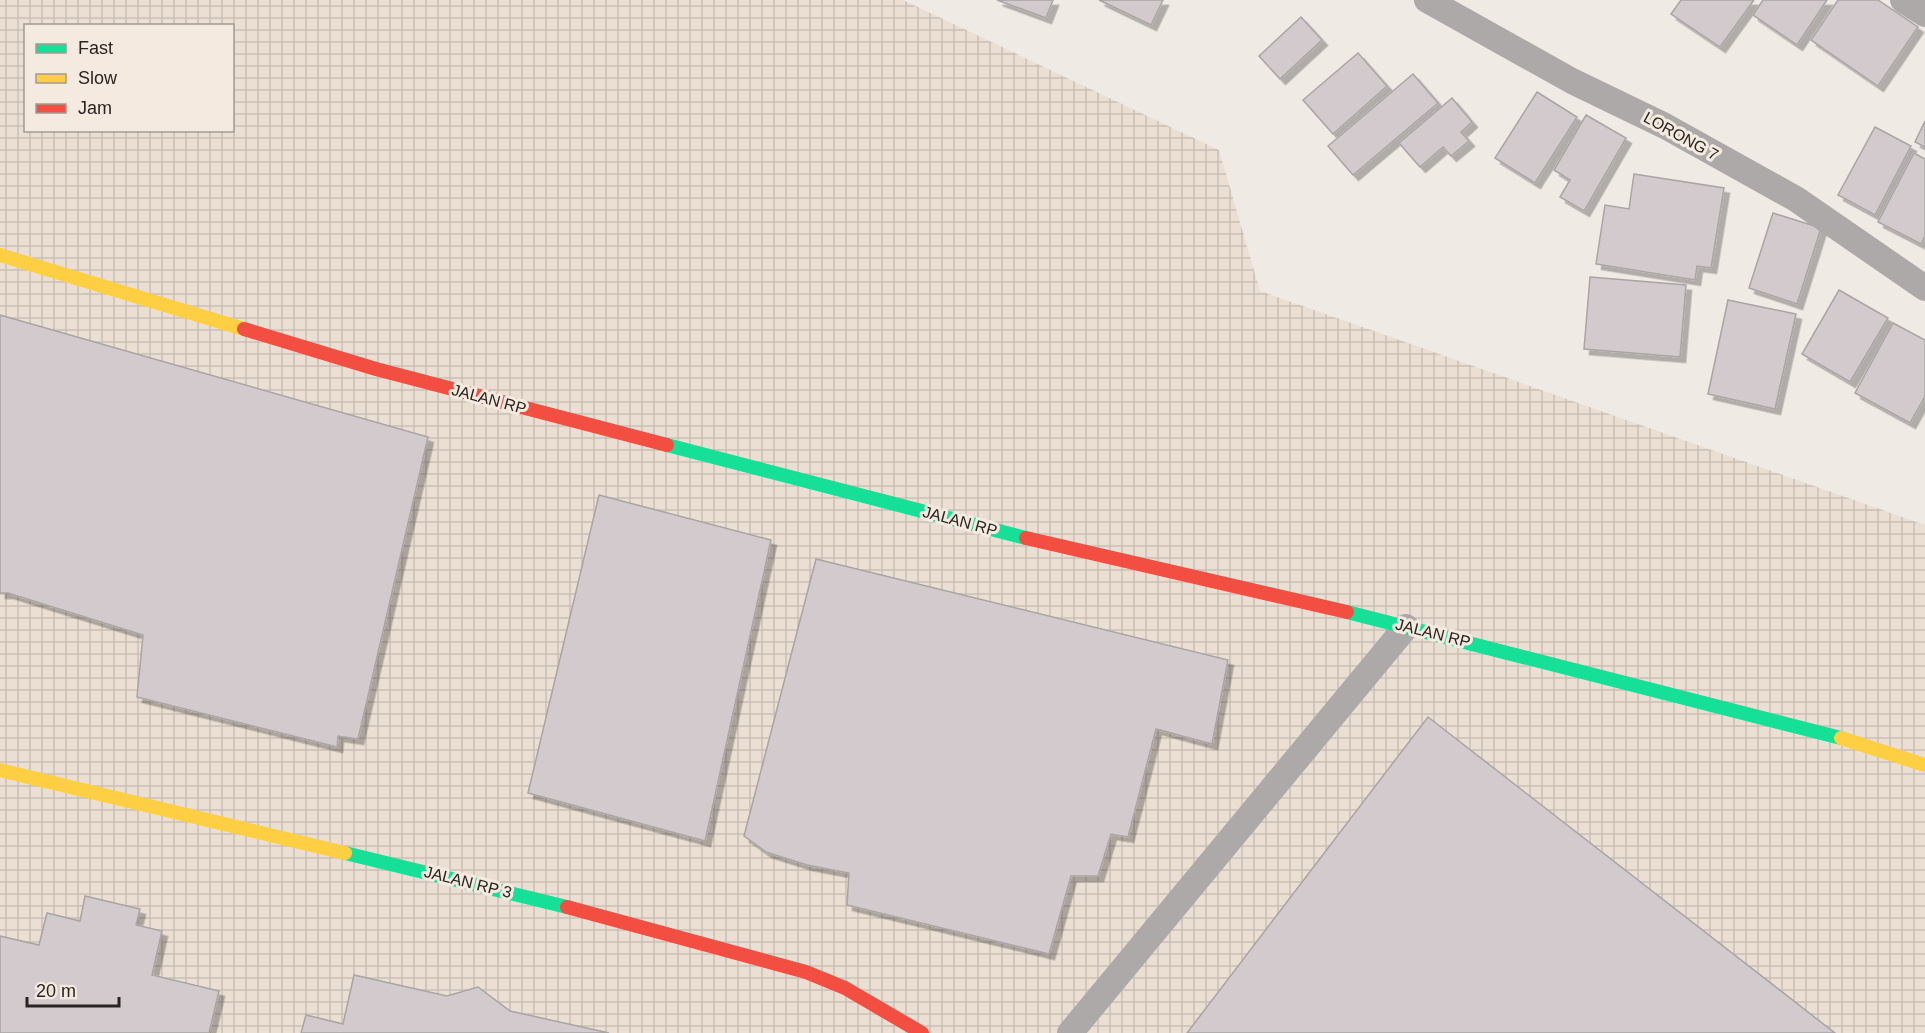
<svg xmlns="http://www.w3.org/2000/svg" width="1925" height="1033" viewBox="0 0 1925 1033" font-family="Helvetica,sans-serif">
	<defs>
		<pattern id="industrial-grid" width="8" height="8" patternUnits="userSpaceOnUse" patternTransform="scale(1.5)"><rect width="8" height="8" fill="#ebdfd4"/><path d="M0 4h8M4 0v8" fill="none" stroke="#cabfb6"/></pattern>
		<filter id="shadow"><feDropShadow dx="5.5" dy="5.5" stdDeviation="0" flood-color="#0004"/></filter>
	</defs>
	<rect width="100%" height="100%" fill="#f0eae5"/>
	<path fill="url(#industrial-grid)" fill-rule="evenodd" d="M 0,0 L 903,0 L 1219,150 L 1260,291 L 1925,525 L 1925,1033 L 0,1033 ZM 26,26 L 232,26 L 232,130 L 26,130 Z"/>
	<g fill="#d2cacc" stroke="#a9a5a4" stroke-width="1.5" filter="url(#shadow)">
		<polygon points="997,0 1053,0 1046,18"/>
		<polygon points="1099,0 1163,0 1151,25"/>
		<polygon points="1681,0 1754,0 1720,47 1671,14"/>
		<polygon points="1763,0 1827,0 1797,45 1753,15"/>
		<polygon points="1838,0 1878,0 1918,27 1878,86 1811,40"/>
		<polygon points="1301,17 1322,40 1280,79 1259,56"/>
		<polygon points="1358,53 1387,86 1333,134 1303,100"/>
		<polygon points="1413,74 1438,103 1353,175 1328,146"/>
		<polygon points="1537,92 1577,117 1535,183 1495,158"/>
		<polygon points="1452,98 1472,122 1461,132 1469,141 1451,156 1443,147 1420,167 1399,143"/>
		<polygon points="1586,115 1626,138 1584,211 1560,197 1570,180 1554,170"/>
		<polygon points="1925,121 1925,147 1915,142"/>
		<polygon points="1875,127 1911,146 1875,215 1838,195"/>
		<polygon points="1914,153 1925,159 1925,236 1921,244 1878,222"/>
		<polygon points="1634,174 1724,188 1711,268 1697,266 1695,280 1596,264 1605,205 1629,209"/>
		<polygon points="1773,213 1821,228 1797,304 1749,288"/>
		<polygon points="1590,277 1686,285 1680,357 1584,349"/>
		<polygon points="1839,290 1888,318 1850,382 1802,354"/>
		<polygon points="1728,300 1796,314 1775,409 1708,394"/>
		<polygon points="0,315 428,437 358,739 338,736 337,747 137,697 143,635 8,593 0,593"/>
		<polygon points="1893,323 1925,340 1925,396 1910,423 1855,393"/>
		<polygon points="599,495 771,540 705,841 528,793"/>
		<polygon points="816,559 1228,660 1212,744 1156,729 1128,837 1111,834 1098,876 1071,876 1049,954 847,905 849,873 807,865 766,852 744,836"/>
		<polygon points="1428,717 1835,1033 1187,1033"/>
		<polygon points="85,896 140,909 136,925 162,931 152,975 219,991 209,1033 0,1033 0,936 39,945 47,913 80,921"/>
		<polygon points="354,975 447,996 478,987 510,1011 609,1033 301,1033 306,1015 343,1024"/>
	</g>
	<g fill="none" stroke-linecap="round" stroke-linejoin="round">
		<g stroke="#ada9a9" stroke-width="26">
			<polyline points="1427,0 1572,81 1665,126 1796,199 1925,288"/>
			<polyline points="1903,0 1925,14"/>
			<polyline points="1070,1033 1406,627"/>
		</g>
		<g stroke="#16e098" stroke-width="14">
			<polyline points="667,445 1026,538"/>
			<polyline points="1347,612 1841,738"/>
			<polyline points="345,853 567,907"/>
		</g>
		<g stroke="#ffcf43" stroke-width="14">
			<polyline points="0,255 244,329"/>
			<polyline points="1841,738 1925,765"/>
			<polyline points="0,770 345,853"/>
		</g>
		<g stroke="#f24e42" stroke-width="14">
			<polyline points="244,329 376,369 667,445"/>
			<polyline points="1026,538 1347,612"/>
			<polyline points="567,907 806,972 845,988 922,1033"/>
		</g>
	</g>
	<g text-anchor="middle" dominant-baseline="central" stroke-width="6" stroke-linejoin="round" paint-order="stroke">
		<g font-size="16" fill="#292521" stroke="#f5eae0">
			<text transform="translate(1681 136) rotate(29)">LORONG 7</text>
			<text transform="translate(489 399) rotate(15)">JALAN RP</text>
			<text transform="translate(960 521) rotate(15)">JALAN RP</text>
			<text transform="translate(1433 633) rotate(14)">JALAN RP</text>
			<text transform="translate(468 882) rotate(14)">JALAN RP 3</text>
		</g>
	</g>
	<rect x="24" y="24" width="210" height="108" fill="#f5eae0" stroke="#a39b94" stroke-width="1.5"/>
	<rect x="36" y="44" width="30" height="9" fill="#16e098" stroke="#a39b94" stroke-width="1.5"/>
	<text x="78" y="54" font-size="18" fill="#292521">Fast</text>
	<rect x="36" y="74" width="30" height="9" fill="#ffcf43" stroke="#a39b94" stroke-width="1.5"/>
	<text x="78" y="84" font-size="18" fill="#292521">Slow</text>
	<rect x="36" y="104" width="30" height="9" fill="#f24e42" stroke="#a39b94" stroke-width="1.5"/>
	<text x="78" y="114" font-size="18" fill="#292521">Jam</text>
	<path d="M27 997v9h92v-9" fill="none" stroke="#292521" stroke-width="3"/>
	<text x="36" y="997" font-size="18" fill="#292521" stroke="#f5eae0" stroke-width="4.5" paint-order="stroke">20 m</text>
</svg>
